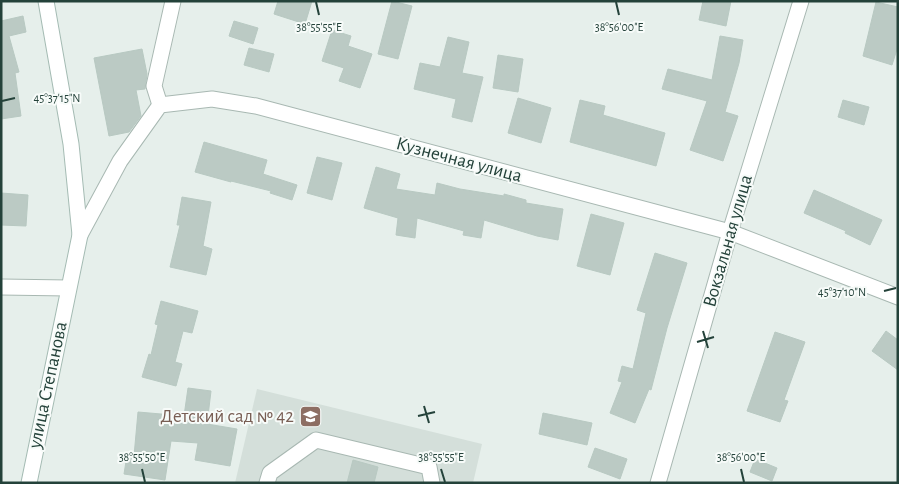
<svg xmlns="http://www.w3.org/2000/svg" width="899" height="484" viewBox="0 0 899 484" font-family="'Alegreya Sans',sans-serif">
	<rect width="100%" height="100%" fill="#e6efeb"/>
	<polygon fill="#d4dfda" points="257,389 482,444 473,483 235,483"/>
	<g fill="#bbcac4" stroke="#b8c9c2">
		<polygon points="278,1 312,1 305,24 274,14"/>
		<polygon points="392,1 412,6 398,59 378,54"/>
		<polygon points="703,1 731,1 726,26 699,20"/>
		<polygon points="876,2 898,7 898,46 892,65 863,56"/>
		<polygon points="23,16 26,32 9,36 19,72 15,73 21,116 1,119 1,21"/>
		<polygon points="234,21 258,28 253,44 229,36"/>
		<polygon points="332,30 351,36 348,46 372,54 360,88 339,81 344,68 322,61"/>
		<polygon points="720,36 743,40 739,63 725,112 738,116 723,161 690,150 707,101 662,89 668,69 712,80"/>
		<polygon points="448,37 469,42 462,73 483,77 472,122 452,117 456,99 414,89 420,63 440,67"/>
		<polygon points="249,48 274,54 269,72 244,65"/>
		<polygon points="142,49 147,74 145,89 136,90 141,116 129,132 109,136 94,58"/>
		<polygon points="498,55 523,59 518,92 493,88"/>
		<polygon points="518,98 551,108 541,143 508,133"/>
		<polygon points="580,100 605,106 603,115 665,133 656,166 570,142"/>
		<polygon points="843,100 869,107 864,125 838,117"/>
		<polygon points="204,142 267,160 263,174 297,185 292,200 270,193 271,191 231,181 231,182 195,172"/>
		<polygon points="317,157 342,163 332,200 307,193"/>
		<polygon points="376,167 400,174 396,189 435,195 437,183 460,189 504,196 504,194 526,200 526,203 563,209 558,240 537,236 484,220 481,238 463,235 464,231 417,218 415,238 396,235 398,218 364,208"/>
		<polygon points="814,190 882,220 870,245 845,233 846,231 804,213"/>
		<polygon points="1,193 28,195 26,226 1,225"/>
		<polygon points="182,197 211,202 203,246 212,249 206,275 170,267 180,225 177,225"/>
		<polygon points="591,214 624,223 610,275 577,266"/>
		<polygon points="655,253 687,263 667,328 651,390 649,389 635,423 610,413 622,382 618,381 622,366 633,369 646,313 637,310"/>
		<polygon points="161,301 198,311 192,333 183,331 175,362 182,364 176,386 142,377 149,354 151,355 158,325 155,324"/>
		<polygon points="886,331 898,340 898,370 872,351"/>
		<polygon points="775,332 805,342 784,400 788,401 780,422 747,411"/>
		<polygon points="188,388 211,391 207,424 237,429 230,466 195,460 198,443 171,441 165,480 124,474 127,455 134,456 138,412 184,416"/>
		<polygon points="543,413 592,423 587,445 539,434"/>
		<polygon points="595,448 627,459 620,479 588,467"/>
		<polygon points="755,459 777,468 772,481 750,472"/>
		<polygon points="353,460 378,467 374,483 347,483"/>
	</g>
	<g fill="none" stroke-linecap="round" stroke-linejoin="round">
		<defs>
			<g id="street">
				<polyline points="160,105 154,86 173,1"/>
				<polyline points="80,235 120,161 160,105 212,99 256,106 730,232 898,297"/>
				<polyline points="1,287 68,288"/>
				<polyline points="267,483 270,473 316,440 429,467 432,483"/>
				<polyline points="658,483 730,232 801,1"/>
			</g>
			<polyline id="secondary" points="29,483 80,235 71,144 46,1"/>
		</defs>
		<use href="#street" stroke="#a8b8b2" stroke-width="17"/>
		<use href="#secondary" stroke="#a4bbb3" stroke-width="17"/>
		<use href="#street" stroke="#fff" stroke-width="15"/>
		<use href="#secondary" stroke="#fff" stroke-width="15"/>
	</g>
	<path fill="none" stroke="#24423a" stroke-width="2" d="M 316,2 L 319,15M 616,2 L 619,15M 2,101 L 15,98M 884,291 L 896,288M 703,331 L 708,348M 697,342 L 714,337M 424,406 L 429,423M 418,416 L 435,412M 142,469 L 145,482M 441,469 L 445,482M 741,469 L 744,482"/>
	<defs>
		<symbol id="school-square" viewBox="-11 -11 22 22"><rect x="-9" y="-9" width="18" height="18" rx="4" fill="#8d6e63" stroke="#f7fbf9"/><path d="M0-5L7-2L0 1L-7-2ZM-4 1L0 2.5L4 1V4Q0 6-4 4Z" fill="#fff"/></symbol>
	</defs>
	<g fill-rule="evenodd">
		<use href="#school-square" x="298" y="404" width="25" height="25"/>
	</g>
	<g text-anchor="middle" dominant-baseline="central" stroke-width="4" stroke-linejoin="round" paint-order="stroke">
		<g font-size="19" fill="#24423a" stroke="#f7fbf9">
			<text transform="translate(459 160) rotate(15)">Кузнечная улица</text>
			<text transform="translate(728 241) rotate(-74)">Вокзальная улица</text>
			<text transform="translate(48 385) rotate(-78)">улица Степанова</text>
		</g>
		<g font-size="19" fill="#785e54" stroke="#f7fbf9" text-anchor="end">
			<text x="294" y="416">Детский сад № 42</text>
		</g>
	</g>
	<g font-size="12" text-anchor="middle" fill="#24423a" stroke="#f7fbf9" stroke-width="4" stroke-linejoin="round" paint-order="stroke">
		<text x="319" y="31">38°55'55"E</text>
		<text x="619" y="31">38°56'00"E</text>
		<text x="57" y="102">45°37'15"N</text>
		<text x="842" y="296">45°37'10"N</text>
		<text x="142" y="461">38°55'50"E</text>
		<text x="441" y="461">38°55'55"E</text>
		<text x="741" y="461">38°56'00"E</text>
	</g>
	<rect width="899" height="484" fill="none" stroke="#24423a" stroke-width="5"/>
</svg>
